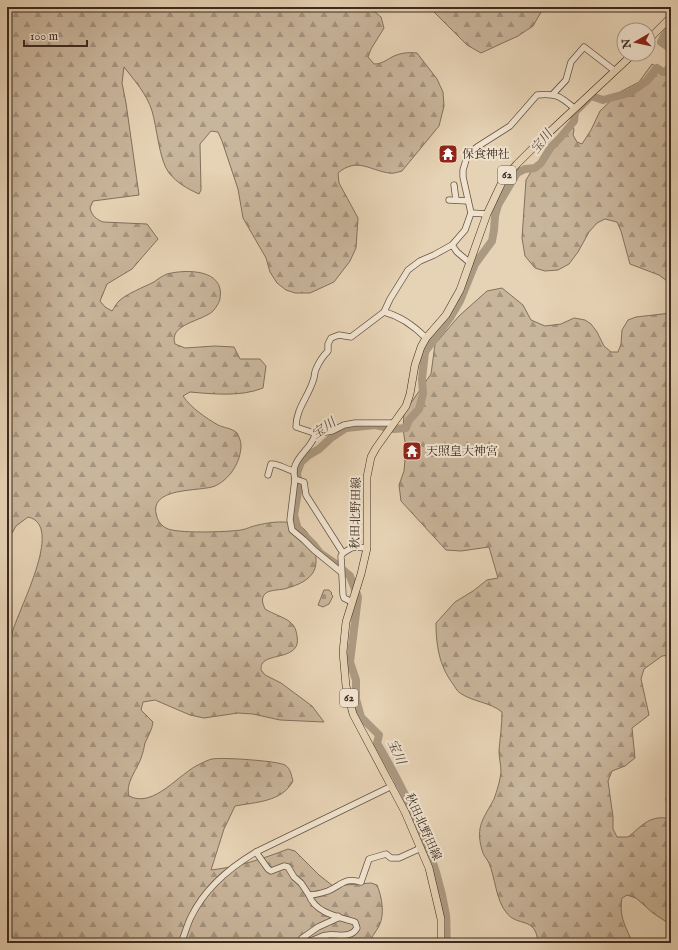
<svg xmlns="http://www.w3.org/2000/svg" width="678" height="950" viewBox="0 0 678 950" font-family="'IM FELL English','Noto Serif JP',serif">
	<defs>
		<pattern id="forest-firs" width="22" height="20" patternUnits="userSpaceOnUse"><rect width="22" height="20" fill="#c9b59b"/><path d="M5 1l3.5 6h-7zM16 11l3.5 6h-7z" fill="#a4937e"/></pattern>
		<pattern id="cemetery-stones" width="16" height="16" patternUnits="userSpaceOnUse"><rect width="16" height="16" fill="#c9b59b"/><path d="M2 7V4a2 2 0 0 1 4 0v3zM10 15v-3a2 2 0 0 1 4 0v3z" fill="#a4937e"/></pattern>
	</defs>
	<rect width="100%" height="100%" fill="#e6d2b4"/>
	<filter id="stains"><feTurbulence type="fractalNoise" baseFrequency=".005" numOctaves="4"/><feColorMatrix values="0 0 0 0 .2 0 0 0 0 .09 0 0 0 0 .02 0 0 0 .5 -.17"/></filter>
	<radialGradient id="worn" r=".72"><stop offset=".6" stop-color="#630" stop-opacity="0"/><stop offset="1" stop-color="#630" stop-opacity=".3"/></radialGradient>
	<g fill="url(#forest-firs)" stroke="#82705d">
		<path d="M 7,7 L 369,7 L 381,17 L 384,28 L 371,49 L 368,57 L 374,64 C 381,64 385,61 392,57 C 400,53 408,52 417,53 L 437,79 L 443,92 L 444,106 L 439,126 L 402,171 C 398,172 393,174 389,173 C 369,170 357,157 338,173 L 339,183 L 358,218 L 356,248 L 350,261 L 334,282 L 310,293 L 295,293 L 286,290 L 277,283 L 270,272 L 266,258 L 243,218 L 238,189 L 222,141 L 218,132 L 211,131 L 200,144 L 201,190 L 199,194 C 188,189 177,183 169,173 C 159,160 157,127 152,111 C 147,94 134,80 124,67 L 122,83 L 126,103 L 139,195 L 93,201 L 90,208 C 92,216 96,219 103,222 L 147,224 L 158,239 L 132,269 L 107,284 L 100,301 L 105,307 L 112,311 C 114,308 116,304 119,301 C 126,294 144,287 154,282 C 158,279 162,276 167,274 C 186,269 225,269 220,298 C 220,302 215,309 213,311 C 203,321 168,324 175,344 L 185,348 L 215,346 L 234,347 L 240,359 L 260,359 L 266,366 L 263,388 C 241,397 213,394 190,392 L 183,396 C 191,408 206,418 218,425 C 224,428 232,428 237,433 C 239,436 241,442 241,445 C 241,462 230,479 215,486 C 201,492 146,486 157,517 C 158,521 162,526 166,528 C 175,534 228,532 241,530 C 247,529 252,526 258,525 C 275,521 301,518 309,536 C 324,567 315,581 284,589 C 279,590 270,590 266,593 C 260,598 263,604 265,609 C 273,614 284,617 290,622 C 295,626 296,630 297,636 C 302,660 267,653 262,664 C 261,665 261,670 261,670 L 265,675 L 281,683 L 312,706 L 324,722 L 280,720 L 253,714 L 238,713 L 204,718 L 190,715 L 155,700 L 143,702 L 141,710 L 153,722 C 152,730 148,736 145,743 C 144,748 143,753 141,758 C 137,770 125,783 129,796 C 154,809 179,773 200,764 C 204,762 208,760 212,759 C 222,757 278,761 285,765 C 291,769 291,775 293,781 C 282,802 256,802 235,806 L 224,829 L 211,870 C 238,867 262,859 288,849 L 295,851 L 319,875 L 333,886 L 371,883 L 377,885 C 382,897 385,915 379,926 C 376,932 371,937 369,943 L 7,943 L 7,672 C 16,659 9,648 12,634 C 16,613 66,525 28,517 L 16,526 L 7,542 Z"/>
		<polygon points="429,7 544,7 533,26 518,36 481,53 467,45"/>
		<polygon points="652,64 668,73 671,77 671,284 659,275 630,264 621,231 617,222 605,219 597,223 589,232 578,252 569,264 558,270 545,271 535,268 525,256 522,238 526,180 534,167 560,138 568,125 573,126 574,130 573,135 577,142 582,144 591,130 600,111 620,92 639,82"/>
		<path d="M 502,288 L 523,305 L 531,320 L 545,326 L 561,324 L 574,318 L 585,320 L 591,324 L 597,332 L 604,346 L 611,352 L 618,352 L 621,344 L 622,330 L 628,320 L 636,317 L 671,313 L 671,655 L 662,656 L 644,669 L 641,679 L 649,715 L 632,728 L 635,758 L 625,766 L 612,771 L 608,781 L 613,817 L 613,829 L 617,837 L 628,837 C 641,827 648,816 666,818 L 671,823 L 671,925 L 653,913 L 636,898 L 627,895 L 622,898 C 619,914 624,924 631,939 L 627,943 L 538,943 C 536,915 517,928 506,912 C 496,900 495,877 489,863 C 487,859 483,855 482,850 C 475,826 484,818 494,799 C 497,791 500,781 501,772 C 501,765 499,758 499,751 C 500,738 502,725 502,712 C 490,702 473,702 460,693 C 457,691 455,687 453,684 C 439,666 436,644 436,623 L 455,602 L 473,591 L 487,580 L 498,578 L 489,547 L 461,551 L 446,550 L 401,501 L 399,485 L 404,471 L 406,448 L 403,429 L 404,413 L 431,374 L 435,344 L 459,316 L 487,291 Z"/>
	</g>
	<polygon fill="url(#cemetery-stones)" stroke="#82705d" points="324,590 329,590 332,593 331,594 333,596 329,604 323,607 318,605"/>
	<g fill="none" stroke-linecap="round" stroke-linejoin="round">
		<g stroke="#ac9981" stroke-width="8">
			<polyline points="671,28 664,36 661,42 671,49"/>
			<polyline points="671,54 671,66"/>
			<path d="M 447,943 C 446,934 447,924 446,915 C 436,854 408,796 377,743 L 379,735 L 361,717 L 356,699 L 356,680 L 350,662 L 358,597 L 350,576 L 336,564 L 320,553 L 313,544 L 298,529 L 294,515 L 299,486 L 297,473 L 301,462 L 309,455 L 319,449 L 331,438 L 346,428 L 375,425 L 394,429 L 406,428 L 409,420 L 419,409 L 423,394 L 422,379 L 425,352 L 450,318 L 460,301 L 475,264 L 492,241 L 494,230 L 495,216 L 498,205 L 517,173 L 525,169 L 535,168 L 541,163 L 551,147 L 560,138 L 574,121 L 575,112 L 591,96 L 603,100 L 629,93 L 647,81 L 657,68 L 663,72 L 666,72 L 668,69 L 671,67"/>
		</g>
		<defs>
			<g id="minor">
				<polyline points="553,94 566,80 571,62 584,47 615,71"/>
				<polyline points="454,185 456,200"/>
				<polyline points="449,200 468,201"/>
				<polyline points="471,213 487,214"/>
				<polyline points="452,245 457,252 470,263"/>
				<path d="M 384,312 C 400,316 414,326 426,338"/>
				<polyline points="314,434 332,431 344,425 355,423 394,423"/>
				<path d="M 268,475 L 271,464 C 278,463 286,470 294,471"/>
				<polyline points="295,479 290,520 292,530 304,540 314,550 341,572"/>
				<polyline points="343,553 353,547 367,548"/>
				<path d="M 352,602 L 344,598 L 343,595 L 341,556 L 343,553 L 306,495 L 304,482 L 295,479 C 294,475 293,470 295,466 C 299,454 311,448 315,435 L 314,433 L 296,427 C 296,409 308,397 313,381 C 315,377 314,373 316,369 C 319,362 323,356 328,351 L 328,344 L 331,338 L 339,335 L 351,337 L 384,312 L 390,299 L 408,270 L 420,261 L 434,255 L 452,245 L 465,230 L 471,213 L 463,177 L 463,170 L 466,160 L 471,152 L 477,147 L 510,126 L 537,95 C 556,93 560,96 574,108"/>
				<polyline points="671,797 669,799 671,809"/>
				<path d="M 256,852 L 268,869 L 271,871 L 284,866 L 288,867 L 294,877 L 301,883 L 309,895 C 315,895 322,893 328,891 C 342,885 344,877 361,882 L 369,859 L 386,854 L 391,858 L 399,858 L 421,848"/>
				<path d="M 309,895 C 315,913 339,917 355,922 L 357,928 C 355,931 354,933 350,934 C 343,937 336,934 328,935 C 319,935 311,945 301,940 L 301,939 L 318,927 L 338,918 L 338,916"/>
				<path d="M 181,943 C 185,934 187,925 191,917 C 205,888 229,868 256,852 L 392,786"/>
			</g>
			<g id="major">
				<polyline points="648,40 671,17"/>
				<polyline points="441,943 441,919 429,868 405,812 353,714 346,686 343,652 346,622 361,574 367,548 367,477 371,457 376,448 406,406 410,394 415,365 421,347 426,338 446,315 460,290 487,214 503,180 517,164 540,141 633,54"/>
			</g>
		</defs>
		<use href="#minor" stroke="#665444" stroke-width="7"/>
		<use href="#major" stroke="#3b2a1f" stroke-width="8"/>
		<use href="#minor" stroke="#efe2ce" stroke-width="5.5"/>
		<use href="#major" stroke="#e6d2b4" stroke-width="7"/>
	</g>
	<defs>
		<symbol id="temple-square" viewBox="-11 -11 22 22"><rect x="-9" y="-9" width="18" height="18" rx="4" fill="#8f2418" stroke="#efe2ce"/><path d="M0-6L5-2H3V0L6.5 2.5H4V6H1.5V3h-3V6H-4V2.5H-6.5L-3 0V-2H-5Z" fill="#fff"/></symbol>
	</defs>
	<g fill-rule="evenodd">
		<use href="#temple-square" x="437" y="143" width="22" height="22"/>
		<use href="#temple-square" x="401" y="440" width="22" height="22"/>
	</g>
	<g text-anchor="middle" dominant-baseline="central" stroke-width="4" stroke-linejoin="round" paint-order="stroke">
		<g fill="#efe2ce" stroke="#716154" stroke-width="1">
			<rect x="498" y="166" width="18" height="18" rx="3"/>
			<rect x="340" y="689" width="18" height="18" rx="3"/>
		</g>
		<g font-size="11" font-weight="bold" fill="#3b2a1f">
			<text x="507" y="175">62</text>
			<text x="349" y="698">62</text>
		</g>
		<g font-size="12" fill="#3b2a1f" stroke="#efe2ce" text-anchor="start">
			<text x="462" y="154">保食神社</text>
			<text x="426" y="451">天照皇大神宮</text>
		</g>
		<g font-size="12" fill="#3b2a1f" stroke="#efe2ce">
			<text transform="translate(356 513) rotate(-89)">秋田北野田線</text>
			<text transform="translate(423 827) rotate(66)">秋田北野田線</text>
		</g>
		<g font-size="13" font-style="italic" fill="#574638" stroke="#efe2ce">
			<text transform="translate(542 142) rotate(-52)">宝川</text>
			<text transform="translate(324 429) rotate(-35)">宝川</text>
			<text transform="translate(396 752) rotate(66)">宝川</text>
		</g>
	</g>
	<rect width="678" height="950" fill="none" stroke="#e6d2b4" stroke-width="24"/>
	<rect x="8" y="8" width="662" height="934" fill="none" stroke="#3b2a1f" stroke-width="2"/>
	<rect x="12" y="12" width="654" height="926" fill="none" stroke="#3b2a1f"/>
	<g transform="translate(636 42) rotate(261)"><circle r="19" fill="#efe2ce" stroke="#a79888"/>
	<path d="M0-3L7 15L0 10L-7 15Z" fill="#8f2418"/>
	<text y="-6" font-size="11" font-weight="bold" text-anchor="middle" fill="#3b2a1f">N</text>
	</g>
	<path d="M24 40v6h63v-6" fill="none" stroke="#3b2a1f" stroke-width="2"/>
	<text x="30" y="40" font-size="12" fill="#3b2a1f" stroke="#efe2ce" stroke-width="3" paint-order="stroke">100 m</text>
	<rect width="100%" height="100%" filter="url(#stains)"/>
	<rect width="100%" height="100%" fill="url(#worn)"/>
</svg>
